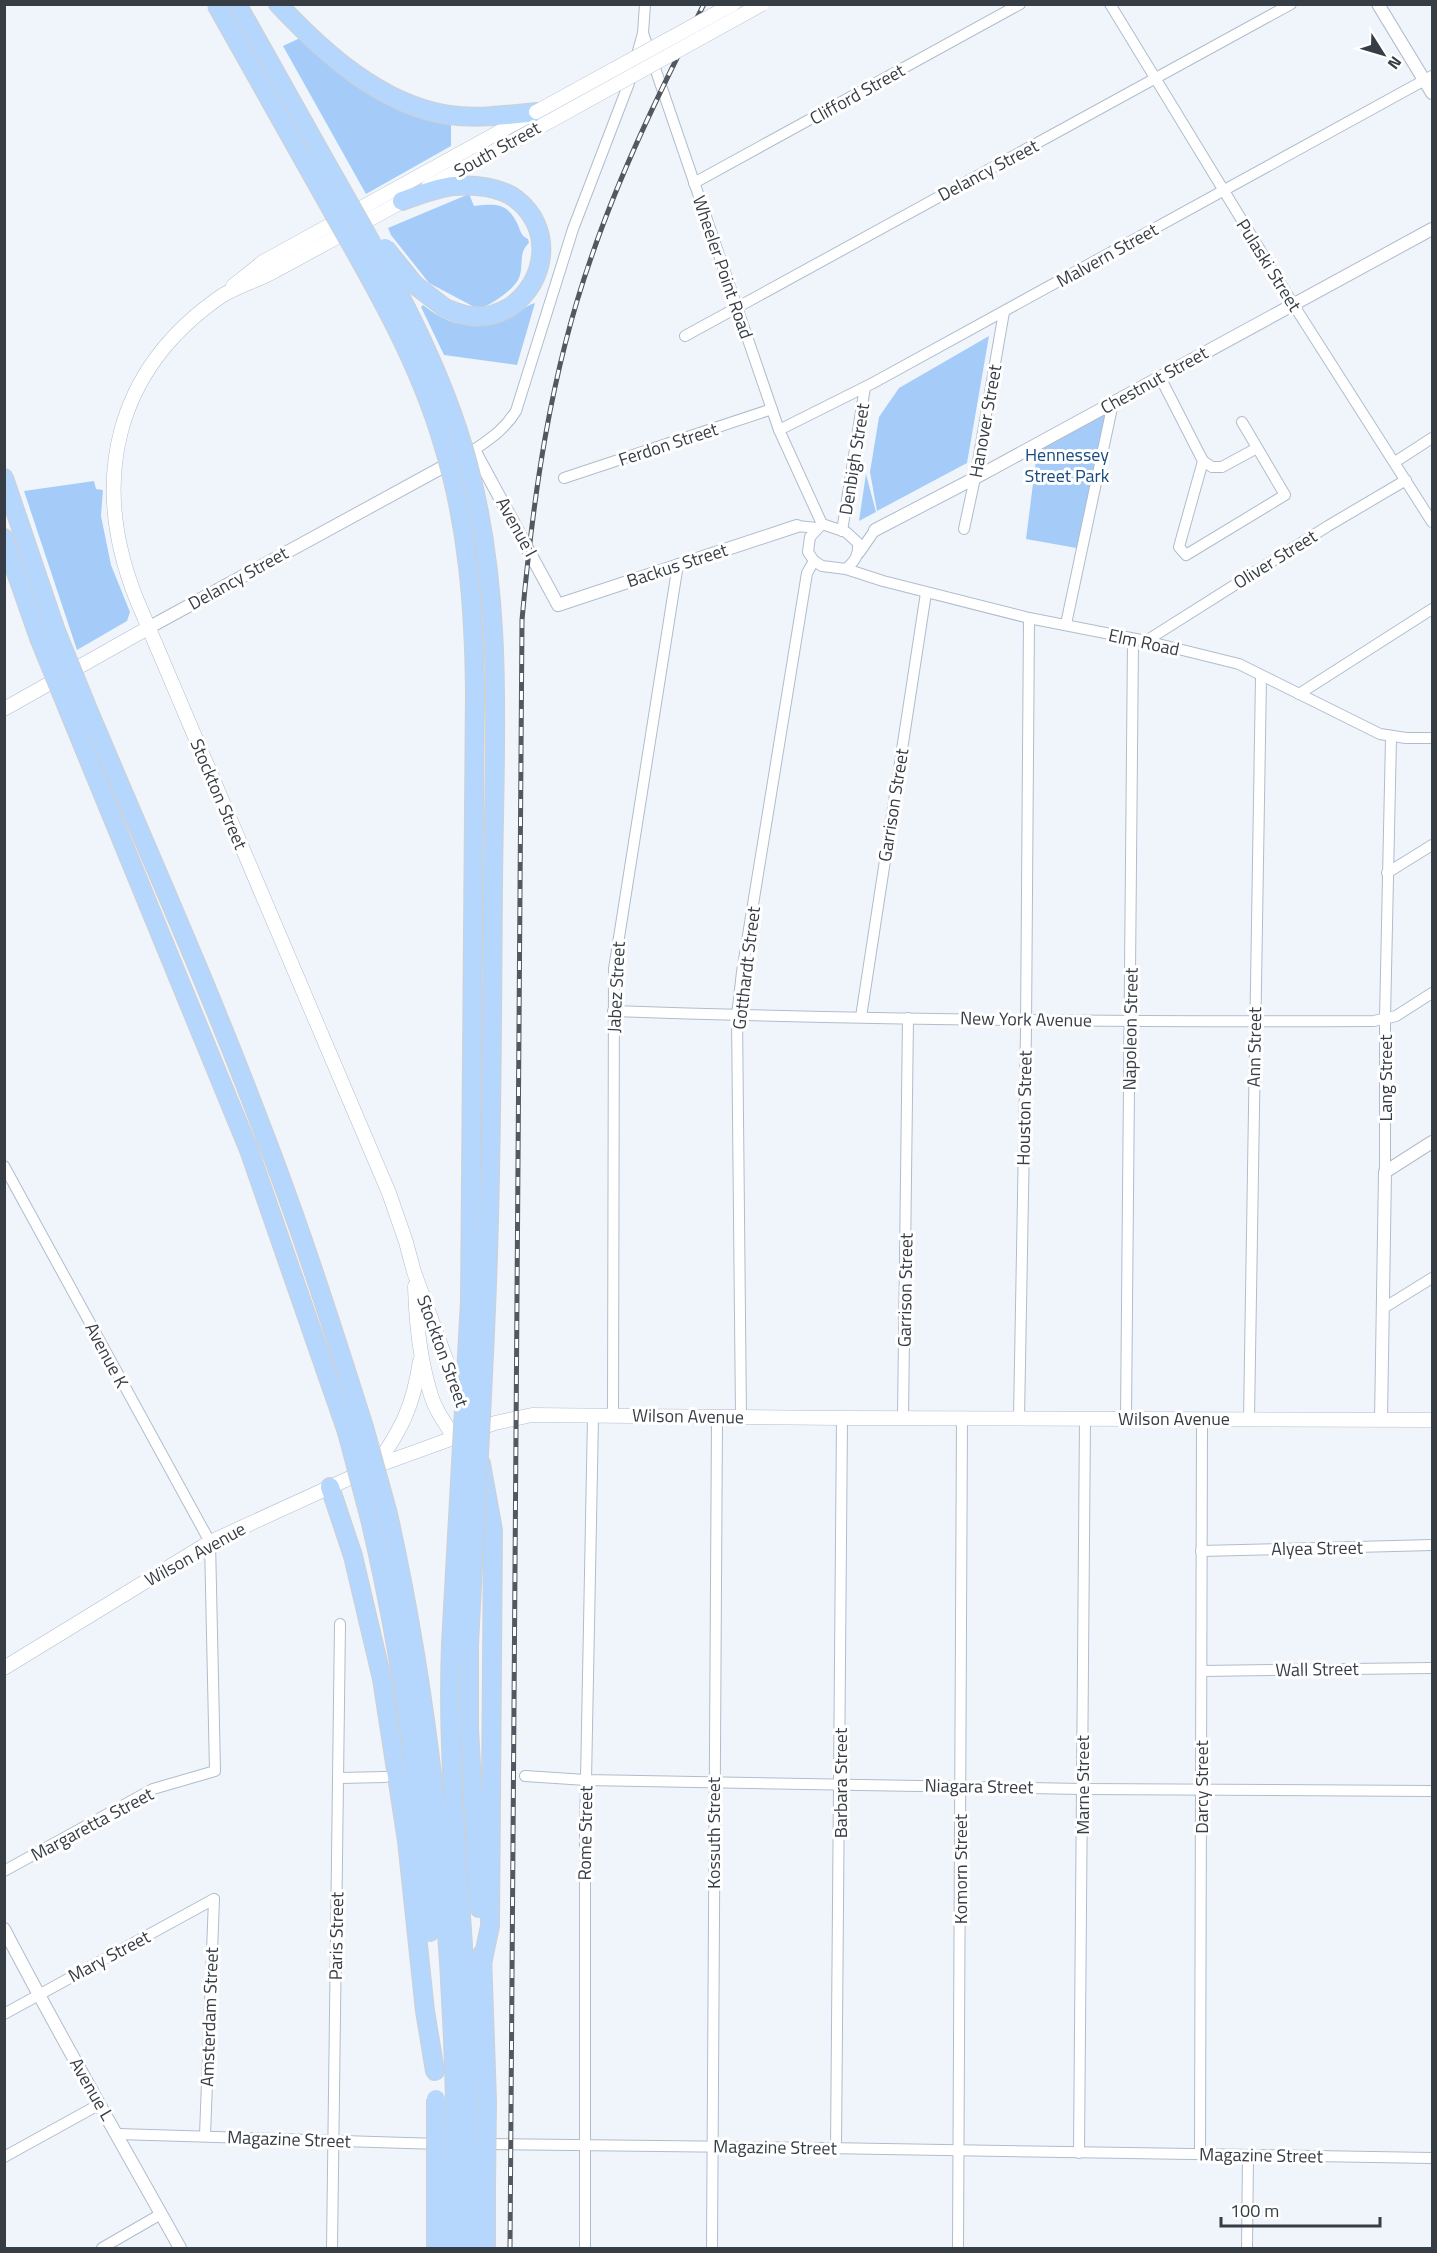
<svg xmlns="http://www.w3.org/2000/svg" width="1437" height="2253" viewBox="0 0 1437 2253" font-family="'Titillium Web',sans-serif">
	<rect width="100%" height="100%" fill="#f0f5fc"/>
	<g fill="#a5ccf8">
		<polygon points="300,38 421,117 451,124 451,146 366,194 283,46"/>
		<path d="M 469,194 L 474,206 C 494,204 507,202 517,223 C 521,231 520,235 528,239 L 529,243 C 518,252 524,266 519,278 C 514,290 490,306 478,309 L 429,283 L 391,235 L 388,228 Z"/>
		<path d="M 535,303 L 517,365 L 444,355 L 421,307 L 423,305 C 449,326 475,331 507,319 C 517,315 524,306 535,303 Z"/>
		<polygon points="989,336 967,463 877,511 870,472 879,417 899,388"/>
		<polygon points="1113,403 1082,549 1026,539 1038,444"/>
		<polygon points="866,474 876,512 859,521"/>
		<polygon points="94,481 96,489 103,490 101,516 111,565 130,612 127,621 77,650 24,491"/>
	</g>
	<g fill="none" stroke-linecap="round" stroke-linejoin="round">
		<defs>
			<g id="minor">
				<polyline points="645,4 643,33 779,430 822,524"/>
				<polyline points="1110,4 1293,304 1432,522"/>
				<polyline points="694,183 1020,4"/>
				<polyline points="685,336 1291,4"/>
				<polyline points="1160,377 1203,461 1179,547 1186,555 1285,495 1242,422"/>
				<polyline points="779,430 873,383 1432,76"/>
				<path d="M 474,450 C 491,438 505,429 516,411 L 573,229 L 629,83 L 643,33"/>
				<polyline points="1203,461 1212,467 1222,467 1257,448"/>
				<polyline points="1395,462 1432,438"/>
				<polyline points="564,478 772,409"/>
				<polyline points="797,526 817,528"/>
				<polyline points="964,529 975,478 1004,312"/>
				<polyline points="842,531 865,387"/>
				<polyline points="859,553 875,530"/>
				<path d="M 846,569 C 855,561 859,555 858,543 L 846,532 L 822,524 L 810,537 L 808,552 L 814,561 L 822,566 L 846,569 L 883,581 L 1029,618 L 1146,641 L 1239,664 L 1380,734 L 1406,738 L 1432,738"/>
				<polyline points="1066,624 1113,403"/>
				<polyline points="1146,641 1328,526 1406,480"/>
				<polyline points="1299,694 1432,609"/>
				<polyline points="1387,873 1432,845"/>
				<path d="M 613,1011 C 867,1020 1121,1022 1374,1021 L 1396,1016 L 1432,993"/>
				<polyline points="861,1017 926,593"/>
				<polyline points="4,1166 210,1542 215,1771 153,1789 4,1871"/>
				<polyline points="1385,1172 1385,1019 1391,737"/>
				<polyline points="1382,1309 1432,1278"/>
				<polyline points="613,1415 614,969 678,564"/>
				<polyline points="741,1417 737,1016 742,972 807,573 814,561"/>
				<polyline points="903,1417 908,1018"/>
				<polyline points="1019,1418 1026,1030 1029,618"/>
				<polyline points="1126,1418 1133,640"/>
				<polyline points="1249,1418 1261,676"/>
				<polyline points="1201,1551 1432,1545"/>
				<polyline points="1202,1671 1432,1668"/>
				<polyline points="525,1776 586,1780 1082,1789 1432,1791"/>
				<polyline points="339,1778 385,1777"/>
				<polyline points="4,2014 214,1899"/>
				<polyline points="118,2134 439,2144"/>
				<polyline points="205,2135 214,1899"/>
				<polyline points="482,2144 826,2148 1432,2158"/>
				<polyline points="836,2148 842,1418"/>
				<polyline points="1079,2153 1085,1418"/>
				<polyline points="1200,2154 1202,1419"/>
				<polyline points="4,2157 100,2104"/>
				<polyline points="102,2248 161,2214"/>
				<polyline points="332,2248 340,1624"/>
				<polyline points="585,2248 585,1833 593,1417"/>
				<polyline points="712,2248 717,1418"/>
				<polyline points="958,2248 962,1418"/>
				<polyline points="1247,2248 1248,2155"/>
			</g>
			<g id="tertiary">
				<polyline points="1378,4 1432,93"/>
				<polyline points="875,530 975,478 1432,229"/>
				<polyline points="148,628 474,450 558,605 797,526"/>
				<polyline points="1381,1420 1385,1172 1432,1142"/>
				<path d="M 4,1929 C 60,2037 121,2142 180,2248"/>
			</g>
			<g id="secondary">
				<polyline points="428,187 543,125"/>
				<path d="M 409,198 C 362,223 316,249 269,274 C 253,282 235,287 220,297 C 114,371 90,481 136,598 L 389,1193 L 406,1242 L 414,1272 L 462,1403"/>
				<polyline points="233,286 263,262 530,115"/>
				<polyline points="4,709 148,628"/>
				<path d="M 415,1286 C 416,1321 420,1359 430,1392 C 434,1408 445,1423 454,1437"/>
				<path d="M 376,1466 C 402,1428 413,1407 420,1361"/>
				<polyline points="4,1668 210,1542 376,1466 495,1423 532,1415 842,1418 1432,1420"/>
			</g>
			<g id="motorway">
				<polyline points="237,4 320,152"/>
				<path d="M 278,4 C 323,52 381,105 449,115 C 477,119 507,115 536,112"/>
				<path d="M 402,201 C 419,195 436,188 454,186 C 474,184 500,187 516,199 C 554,228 547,282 510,307 C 499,314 484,318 471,316 C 462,315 453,311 445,308"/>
				<polyline points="4,478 56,631"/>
				<polyline points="4,538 39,638"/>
				<path d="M 89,712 C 146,847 206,981 258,1118 C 298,1220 331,1323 364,1427"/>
				<polyline points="72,719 249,1150 347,1432"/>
				<polyline points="481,1464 493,1530 490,1926 482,1964"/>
				<polyline points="330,1487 353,1556 382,1679 407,1841 425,2011 435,2071"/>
				<path d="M 388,1514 C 431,1707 450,1902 455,2100"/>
				<path d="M 370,1519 C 402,1655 421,1794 430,1932"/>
				<path d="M 451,1644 C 445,1796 470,1948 468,2100"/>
				<polyline points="469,1646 469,1728 479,1908"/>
				<polyline points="482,1954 487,2101"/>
				<polyline points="436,2248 436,2186"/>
				<polyline points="454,2248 454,2186"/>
				<polyline points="468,2248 469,2186"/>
				<polyline points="486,2248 486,2186"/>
			</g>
		</defs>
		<use href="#minor" stroke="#b0bdcd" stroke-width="12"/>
		<use href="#tertiary" stroke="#b0bdcd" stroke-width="14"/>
		<use href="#secondary" stroke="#b0bdcd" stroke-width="15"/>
		<use href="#motorway" stroke="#cfd0d2" stroke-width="20"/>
		<use href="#minor" stroke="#fff" stroke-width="10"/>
		<use href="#tertiary" stroke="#fff" stroke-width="12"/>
		<use href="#secondary" stroke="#fff" stroke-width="14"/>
		<use href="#motorway" stroke="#b5d6fd" stroke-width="18"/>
		<defs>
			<path id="rail" d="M 510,2248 L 522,620 C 533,497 550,375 591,258 C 621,170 662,87 704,4"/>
		</defs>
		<use href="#rail" stroke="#52585f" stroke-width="5"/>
		<use href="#rail" stroke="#fff" stroke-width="3" stroke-dasharray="9" stroke-linecap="butt"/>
		<defs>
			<g id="secondary-bridge">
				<polyline points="536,112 733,4"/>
				<polyline points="543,125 762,4"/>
			</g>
			<g id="motorway-bridge">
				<path d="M 216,4 C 255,74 295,144 334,214 C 376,288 419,362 443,444 C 468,525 474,607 475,691 L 470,1301 L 451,1644"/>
				<path d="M 320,152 C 377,253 438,352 468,464 C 505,601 494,745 493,885 C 492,1008 492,1131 488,1254 C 484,1385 475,1516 469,1646"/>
				<polyline points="385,248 415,285 445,308"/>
				<polyline points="56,631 89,712"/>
				<polyline points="39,638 72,719"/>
				<polyline points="364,1427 388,1514"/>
				<polyline points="347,1432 370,1519"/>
				<polyline points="436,2099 436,2186"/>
				<polyline points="468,2100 469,2186"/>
				<polyline points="454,2186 455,2100"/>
				<polyline points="486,2186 487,2101"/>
			</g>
		</defs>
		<use href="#secondary-bridge" stroke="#b0bdcd" stroke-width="15" stroke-linecap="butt"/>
		<use href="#motorway-bridge" stroke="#cfd0d2" stroke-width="20" stroke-linecap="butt"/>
		<use href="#secondary-bridge" stroke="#fff" stroke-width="14"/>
		<use href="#motorway-bridge" stroke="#b5d6fd" stroke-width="18"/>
	</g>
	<g text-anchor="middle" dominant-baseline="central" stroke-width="6" stroke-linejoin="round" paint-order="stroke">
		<g font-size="18" fill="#373d44" stroke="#fff">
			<text transform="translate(857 94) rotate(-29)">Clifford Street</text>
			<text transform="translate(497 149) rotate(-29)">South Street</text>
			<text transform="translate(988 170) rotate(-28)">Delancy Street</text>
			<text transform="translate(1107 255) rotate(-29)">Malvern Street</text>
			<text transform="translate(1269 265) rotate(58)">Pulaski Street</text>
			<text transform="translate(723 267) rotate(71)">Wheeler Point Road</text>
			<text transform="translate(1154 380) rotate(-29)">Chestnut Street</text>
			<text transform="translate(985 421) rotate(-80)">Hanover Street</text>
			<text transform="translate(668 444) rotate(-18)">Ferdon Street</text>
			<text transform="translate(854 459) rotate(-81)">Denbigh Street</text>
			<text transform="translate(517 527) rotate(61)">Avenue I</text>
			<text transform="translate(1275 559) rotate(-32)">Oliver Street</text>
			<text transform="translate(677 565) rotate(-18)">Backus Street</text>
			<text transform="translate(238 578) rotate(-29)">Delancy Street</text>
			<text transform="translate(1144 642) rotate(12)">Elm Road</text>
			<text transform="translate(219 794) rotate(67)">Stockton Street</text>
			<text transform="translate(893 805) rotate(-81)">Garrison Street</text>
			<text transform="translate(746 968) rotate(-83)">Gotthardt Street</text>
			<text transform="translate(616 987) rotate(-87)">Jabez Street</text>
			<text transform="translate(1026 1019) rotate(1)">New York Avenue</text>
			<text transform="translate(1130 1029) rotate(-89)">Napoleon Street</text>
			<text transform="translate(1254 1047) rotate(-89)">Ann Street</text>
			<text transform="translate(1385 1078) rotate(-90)">Lang Street</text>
			<text transform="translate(1024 1108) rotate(-89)">Houston Street</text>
			<text transform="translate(905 1290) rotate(-89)">Garrison Street</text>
			<text transform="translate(443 1351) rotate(70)">Stockton Street</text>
			<text transform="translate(107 1355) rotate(62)">Avenue K</text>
			<text transform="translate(688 1416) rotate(1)">Wilson Avenue</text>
			<text x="1174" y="1418">Wilson Avenue</text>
			<text transform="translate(1317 1548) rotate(-1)">Alyea Street</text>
			<text transform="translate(195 1554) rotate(-29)">Wilson Avenue</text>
			<text transform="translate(1317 1669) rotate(-1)">Wall Street</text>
			<text transform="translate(840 1783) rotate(-90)">Barbara Street</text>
			<text transform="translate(1082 1785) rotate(-90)">Marne Street</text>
			<text transform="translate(979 1786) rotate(1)">Niagara Street</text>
			<text transform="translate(1201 1787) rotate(-90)">Darcy Street</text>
			<text transform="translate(92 1824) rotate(-28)">Margaretta Street</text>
			<text transform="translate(585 1833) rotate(-89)">Rome Street</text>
			<text transform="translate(713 1833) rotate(-90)">Kossuth Street</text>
			<text transform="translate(960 1869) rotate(-90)">Komorn Street</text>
			<text transform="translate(336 1936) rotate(-89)">Paris Street</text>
			<text transform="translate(109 1956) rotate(-28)">Mary Street</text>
			<text transform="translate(209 2017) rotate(-88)">Amsterdam Street</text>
			<text transform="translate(92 2089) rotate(60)">Avenue L</text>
			<text transform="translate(289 2139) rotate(2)">Magazine Street</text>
			<text transform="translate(775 2147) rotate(1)">Magazine Street</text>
			<text transform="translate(1261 2155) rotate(1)">Magazine Street</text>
		</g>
		<g font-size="18" fill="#174b80" stroke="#fff">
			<text x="1067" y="454">Hennessey<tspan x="1067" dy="21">Street Park</tspan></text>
		</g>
	</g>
	<rect width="1437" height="2253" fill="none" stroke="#373d44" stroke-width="12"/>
	<g transform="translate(1383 54) rotate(127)" stroke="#ffffff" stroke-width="4.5" paint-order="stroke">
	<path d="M0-4.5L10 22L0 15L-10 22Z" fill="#373d44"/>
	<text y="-9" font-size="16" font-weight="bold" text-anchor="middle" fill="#373d44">N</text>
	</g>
	<path d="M1221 2217v9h159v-9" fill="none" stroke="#373d44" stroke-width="3"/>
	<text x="1230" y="2217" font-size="18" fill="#373d44" stroke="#ffffff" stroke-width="4.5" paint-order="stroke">100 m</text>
</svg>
